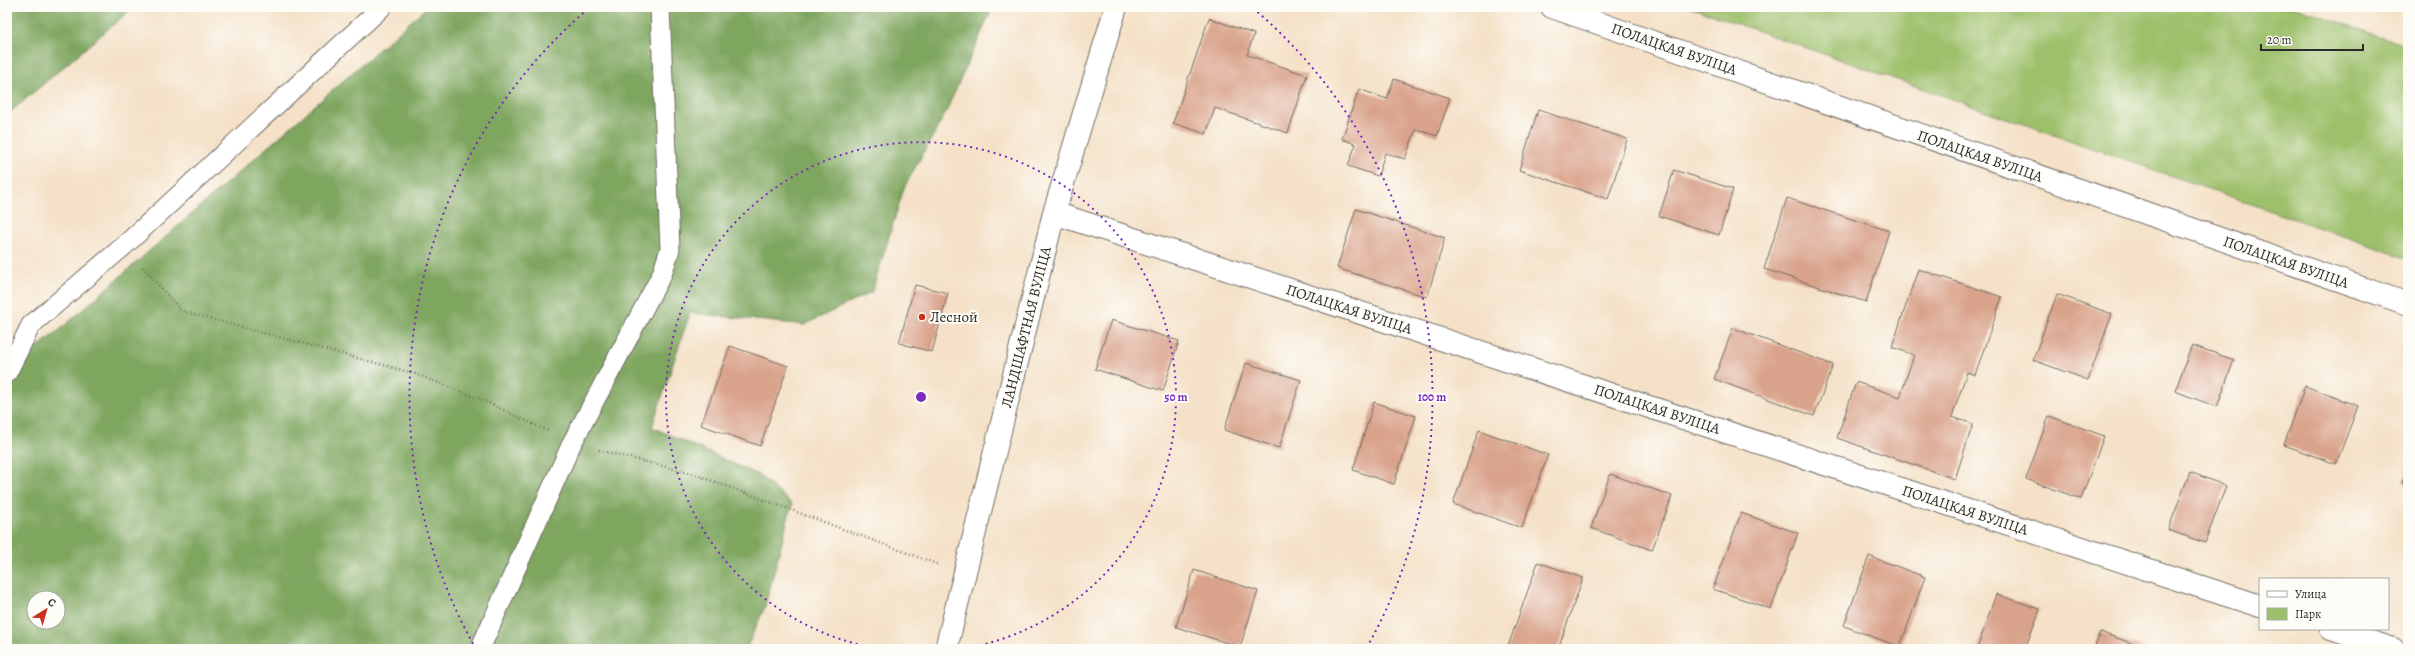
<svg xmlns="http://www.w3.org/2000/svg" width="2415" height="656" viewBox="0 0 2415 656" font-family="Alegreya,serif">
	<rect width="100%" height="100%" fill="#fdfcf7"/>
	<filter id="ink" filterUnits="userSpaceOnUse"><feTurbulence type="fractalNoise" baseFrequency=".025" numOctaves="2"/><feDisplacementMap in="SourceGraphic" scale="8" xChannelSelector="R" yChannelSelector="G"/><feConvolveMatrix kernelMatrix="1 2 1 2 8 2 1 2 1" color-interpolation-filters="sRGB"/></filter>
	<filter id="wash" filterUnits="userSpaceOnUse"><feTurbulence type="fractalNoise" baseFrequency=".012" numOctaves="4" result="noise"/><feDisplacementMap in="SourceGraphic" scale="16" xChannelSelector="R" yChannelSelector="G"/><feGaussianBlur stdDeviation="0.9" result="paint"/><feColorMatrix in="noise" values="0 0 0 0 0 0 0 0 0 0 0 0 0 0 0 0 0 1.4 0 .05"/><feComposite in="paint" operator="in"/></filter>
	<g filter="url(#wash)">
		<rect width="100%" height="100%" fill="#f4e1c7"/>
		<polygon fill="#9dc06a" stroke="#64764a" points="1690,7 2296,7 2408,46 2408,259"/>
		<g fill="#7ea65e" stroke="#546844" fill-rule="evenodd">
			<polygon points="7,7 134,7 7,115"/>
			<path d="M 427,7 L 993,7 L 944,116 L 904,188 L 872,292 L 804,325 L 690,313 L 652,427 L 759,475 L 792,504 L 765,607 L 746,649 L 7,649 L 7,370 L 57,332 ZM 34,598 L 58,598 L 58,622 L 34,622 Z"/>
		</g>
		<g id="blocks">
			<g fill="#d9a28a">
				<polygon points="1209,18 1254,34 1247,55 1307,75 1288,133 1215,108 1206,134 1173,123"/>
				<polygon points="1394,79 1450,98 1437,136 1416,129 1405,159 1385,153 1378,176 1348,166 1356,144 1342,139 1359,89 1387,99"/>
				<polygon points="1538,110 1627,139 1608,199 1519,170"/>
				<polygon points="1674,170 1733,189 1719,235 1659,216"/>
				<polygon points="1787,198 1889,231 1866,302 1764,269"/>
				<polygon points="1356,209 1445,238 1427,297 1337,268"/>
				<polygon points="1918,269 2002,297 1975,375 1967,372 1952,417 1973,424 1955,479 1837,438 1856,382 1900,397 1914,355 1892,347"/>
				<polygon points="915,285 948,293 932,352 899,343"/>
				<polygon points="2057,294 2112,314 2088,380 2033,360"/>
				<polygon points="1111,320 1179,341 1163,391 1095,369"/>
				<polygon points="1733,328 1833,365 1814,416 1714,379"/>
				<polygon points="2192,345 2234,360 2217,407 2175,391"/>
				<polygon points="730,346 788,366 760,446 701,425"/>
				<polygon points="1246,363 1301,380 1279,448 1224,430"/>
				<polygon points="2305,386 2358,406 2336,464 2284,445"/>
				<polygon points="1374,402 1416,416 1394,484 1353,470"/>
				<polygon points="2049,416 2104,436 2081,499 2026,479"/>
				<polygon points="1479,430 1548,455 1522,528 1453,504"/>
				<polygon points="2408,466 2408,485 2402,483"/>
				<polygon points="2190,472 2226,486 2205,543 2168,530"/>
				<polygon points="1610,474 1672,496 1652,550 1591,528"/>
				<polygon points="1741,513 1798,533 1771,609 1713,589"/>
				<polygon points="1869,556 1925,577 1900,647 1844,626"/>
				<polygon points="1538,562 1583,578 1558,649 1507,649"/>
				<polygon points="1194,570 1258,591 1240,647 1176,627"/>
				<polygon points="1996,594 2040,609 2025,649 1977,649"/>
				<polygon points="2100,632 2148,649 2094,649"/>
			</g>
		</g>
	</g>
	<g filter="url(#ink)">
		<use href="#blocks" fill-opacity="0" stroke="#716b62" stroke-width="1"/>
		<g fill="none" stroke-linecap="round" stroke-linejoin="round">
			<defs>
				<g id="lane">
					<polyline points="7,373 31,325 125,245 382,7"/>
					<polyline points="480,649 572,443 662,274 670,249 660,7"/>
				</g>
				<g id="street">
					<polyline points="1552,7 2408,304"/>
					<polyline points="1054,213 2260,606"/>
					<polyline points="2331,629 2393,649"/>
					<polyline points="946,649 1054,213 1116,7"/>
				</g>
			</defs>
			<use href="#lane" stroke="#716b62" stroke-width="21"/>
			<use href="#street" stroke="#716b62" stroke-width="24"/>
			<g stroke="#716b62" stroke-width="2.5" stroke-dasharray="1 3" stroke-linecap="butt">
				<polyline points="143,267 181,311 413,373 478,398 548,431"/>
				<polyline points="599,450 694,474 937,564"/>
			</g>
			<use href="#lane" stroke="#fff" stroke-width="19"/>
			<use href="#street" stroke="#fff" stroke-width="22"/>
		</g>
	</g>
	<g fill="none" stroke="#7b2cbf" stroke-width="2" stroke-dasharray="2 4">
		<path d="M881 649A255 255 0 1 1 961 649"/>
		<path d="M476 649A511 511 0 0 1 589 8M1253 8A511 511 0 0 1 1366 649"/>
	</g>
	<circle fill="#c8321e" stroke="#fdfcf7" stroke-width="1.5" cx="922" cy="317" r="4"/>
	<g text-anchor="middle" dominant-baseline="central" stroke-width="4" stroke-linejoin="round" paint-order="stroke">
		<g font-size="15" fill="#2b2b2b" stroke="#fdfcf7">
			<text transform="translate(1674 49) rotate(19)">ПОЛАЦКАЯ ВУЛІЦА</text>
			<text transform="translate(1980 156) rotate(19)">ПОЛАЦКАЯ ВУЛІЦА</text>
			<text transform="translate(2286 262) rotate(19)">ПОЛАЦКАЯ ВУЛІЦА</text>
			<text transform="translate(1349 309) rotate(18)">ПОЛАЦКАЯ ВУЛІЦА</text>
			<text transform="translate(1026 327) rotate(-76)">ЛАНДШАФТНАЯ ВУЛІЦА</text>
			<text transform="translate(1657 409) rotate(18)">ПОЛАЦКАЯ ВУЛІЦА</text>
			<text transform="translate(1965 510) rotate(18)">ПОЛАЦКАЯ ВУЛІЦА</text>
		</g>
		<g font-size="15" fill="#2b2b2b" stroke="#fdfcf7" text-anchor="start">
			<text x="930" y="317">Лесной</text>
		</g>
	</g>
	<circle cx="921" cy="397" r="6" fill="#7b2cbf" stroke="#fdfcf7" stroke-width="2"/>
	<g font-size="12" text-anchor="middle" font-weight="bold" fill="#7b2cbf" stroke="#fdfcf7" stroke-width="4" stroke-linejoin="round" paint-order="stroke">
		<text x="1176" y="401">50 m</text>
		<text x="1432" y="401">100 m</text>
	</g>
	<rect width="2415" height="656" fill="none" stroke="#fdfcf7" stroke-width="24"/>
	<rect x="2259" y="578" width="130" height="52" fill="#fdfcf7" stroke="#a9a8a5"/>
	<rect x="2267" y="591" width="20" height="6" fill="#ffffff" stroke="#a9a8a5"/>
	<text x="2295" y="598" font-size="12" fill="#2b2b2b">Улица</text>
	<rect x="2267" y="608" width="20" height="12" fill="#9dc06a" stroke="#a9a8a5"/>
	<text x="2295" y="618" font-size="12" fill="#2b2b2b">Парк</text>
	<g transform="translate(46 610) rotate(37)"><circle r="19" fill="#fdfcf7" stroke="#a9a8a5"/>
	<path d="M0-3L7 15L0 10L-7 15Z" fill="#c8321e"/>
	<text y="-6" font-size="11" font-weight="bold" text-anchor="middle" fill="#2b2b2b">С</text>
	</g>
	<path d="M2261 44v6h102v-6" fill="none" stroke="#2b2b2b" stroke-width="2"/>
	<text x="2267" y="44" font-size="12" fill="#2b2b2b" stroke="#fdfcf7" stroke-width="3" paint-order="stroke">20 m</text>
</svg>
